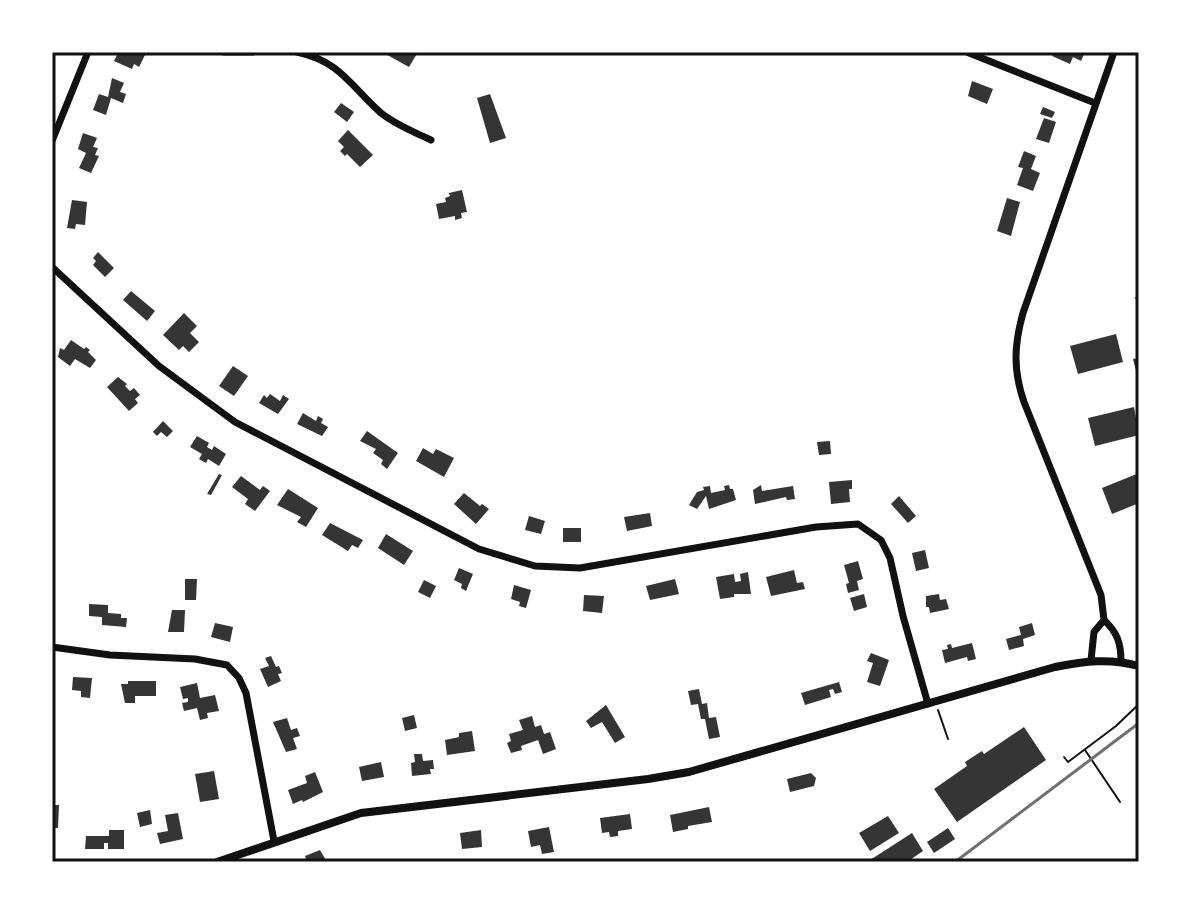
<svg xmlns="http://www.w3.org/2000/svg" width="1191" height="914" viewBox="0 0 1191 914" font-family="'Varela Round',sans-serif">
	<rect width="100%" height="100%" fill="#fff"/>
	<g fill="#353535">
		<polygon points="124,52 144,52 146,53 139,67 134,64 132,69 114,61 118,53 122,55"/>
		<polygon points="382,52 418,52 409,67"/>
		<polygon points="1054,52 1085,52 1081,61 1073,57 1070,64 1052,56"/>
		<polygon points="112,78 124,83 120,92 126,94 123,103 111,98 106,115 93,110 99,94 108,97"/>
		<polygon points="972,81 993,89 987,104 968,96"/>
		<polygon points="490,94 506,138 490,143 477,98"/>
		<polygon points="341,103 354,112 347,122 334,112"/>
		<polygon points="1043,107 1055,112 1052,118 1040,114"/>
		<polygon points="1044,118 1056,122 1049,143 1036,139"/>
		<polygon points="348,130 373,155 360,167 347,154 345,156 340,151 344,147 338,141"/>
		<polygon points="83,133 97,138 93,147 98,148 95,155 99,156 91,173 79,168 86,153 78,149"/>
		<polygon points="1024,151 1036,156 1031,169 1040,173 1033,191 1017,185 1023,168 1018,167"/>
		<polygon points="462,190 467,212 461,213 462,218 455,220 455,216 439,219 436,204 446,202 445,198 450,196 449,193"/>
		<polygon points="1007,198 1020,202 1011,236 997,231"/>
		<polygon points="72,200 87,202 85,225 76,224 75,229 67,228"/>
		<polygon points="98,252 114,268 105,277 93,265 96,261 93,258"/>
		<polygon points="131,291 155,311 147,321 123,300"/>
		<polygon points="184,313 197,326 190,333 199,342 189,352 183,346 179,350 163,335"/>
		<polygon points="1116,334 1123,362 1078,374 1070,346"/>
		<polygon points="71,340 84,349 86,347 90,350 88,352 96,360 90,368 75,359 70,366 58,357 60,348 64,350"/>
		<polygon points="1139,358 1139,378 1138,378 1133,359"/>
		<polygon points="233,366 248,376 234,396 219,386"/>
		<polygon points="118,377 127,384 125,386 130,391 134,388 140,395 135,399 138,403 129,411 107,387"/>
		<polygon points="270,394 280,401 283,395 289,399 278,414 259,403 264,395 267,398"/>
		<polygon points="1134,407 1139,435 1095,446 1088,418"/>
		<polygon points="303,413 316,421 318,416 323,419 321,423 328,427 322,436 297,424"/>
		<polygon points="163,421 173,431 167,437 161,432 157,436 153,432"/>
		<polygon points="367,431 398,453 387,469 381,464 383,460 373,453 376,449 360,441"/>
		<polygon points="197,436 209,443 207,447 212,450 214,446 226,454 219,466 208,459 206,463 199,459 202,454 190,447"/>
		<polygon points="830,441 831,454 819,455 817,442"/>
		<polygon points="423,448 433,454 436,449 454,458 444,477 416,461"/>
		<polygon points="1139,473 1139,503 1112,514 1102,488"/>
		<polygon points="219,474 222,475 211,495 207,494"/>
		<polygon points="241,476 260,490 263,486 270,491 255,511 245,504 248,499 232,487"/>
		<polygon points="852,480 852,489 849,489 850,502 831,504 829,482"/>
		<polygon points="729,485 730,489 733,489 736,500 709,509 706,496 697,509 689,505 697,492 704,490 703,487 710,486 711,493 725,490 724,486"/>
		<polygon points="761,485 762,491 793,486 795,499 787,500 786,497 755,504 753,490"/>
		<polygon points="288,489 318,508 306,527 297,522 301,517 277,505"/>
		<polygon points="464,493 480,506 482,504 489,509 476,524 454,504"/>
		<polygon points="899,496 916,516 908,523 891,504"/>
		<polygon points="650,513 652,526 627,531 624,517"/>
		<polygon points="529,516 545,521 541,534 525,530"/>
		<polygon points="330,523 363,540 358,548 352,545 348,551 322,535"/>
		<rect x="563" y="528" width="18" height="14"/>
		<polygon points="386,534 413,551 404,565 378,548"/>
		<polygon points="925,550 929,568 916,571 912,553"/>
		<polygon points="858,561 863,579 857,581 859,590 848,593 846,584 849,583 844,565"/>
		<polygon points="459,568 473,574 466,591 461,588 462,584 454,580"/>
		<polygon points="794,570 797,583 803,582 805,589 771,596 766,577"/>
		<polygon points="748,572 751,594 734,594 734,597 720,599 716,577 734,574 735,582 741,581 740,574"/>
		<polygon points="185,579 197,579 196,600 185,600"/>
		<polygon points="675,579 679,594 650,600 646,586"/>
		<polygon points="424,580 436,586 430,598 418,592"/>
		<polygon points="514,585 531,590 526,608 519,606 520,602 511,599"/>
		<polygon points="864,594 867,607 854,611 850,598"/>
		<polygon points="939,594 940,600 946,599 949,609 930,613 929,607 926,607 926,596"/>
		<polygon points="584,595 604,596 602,613 583,611"/>
		<polygon points="89,604 108,605 108,613 121,614 121,618 127,618 126,627 102,625 102,617 89,616"/>
		<polygon points="172,610 185,610 184,632 168,632"/>
		<polygon points="215,623 233,627 230,642 211,637"/>
		<polygon points="1032,623 1035,635 1023,639 1024,646 1009,650 1006,639 1021,635 1019,627"/>
		<polygon points="972,643 976,659 968,661 967,657 945,663 942,650 948,649 947,645 951,644 952,648"/>
		<polygon points="871,653 889,660 880,686 867,682 873,663 867,661"/>
		<polygon points="271,656 276,667 279,666 282,673 278,674 281,681 268,687 260,669 269,666 265,658"/>
		<polygon points="73,677 92,678 90,698 81,697 81,691 72,690"/>
		<polygon points="128,681 156,681 156,696 135,696 135,703 125,703 121,684 128,684"/>
		<polygon points="839,682 842,692 835,694 833,689 829,690 831,697 805,705 801,693"/>
		<polygon points="197,683 200,698 215,695 219,711 207,713 208,718 200,720 197,708 184,711 182,703 188,702 188,698 183,699 180,687"/>
		<polygon points="699,689 702,704 707,703 709,718 716,717 720,737 709,739 705,719 701,719 698,704 691,705 688,691"/>
		<polygon points="606,705 625,737 615,743 602,722 591,728 586,721"/>
		<polygon points="414,715 417,728 405,731 402,718"/>
		<polygon points="532,716 535,727 541,725 544,734 550,732 556,749 543,754 538,740 521,746 522,750 511,753 507,743 511,741 509,734 523,730 519,720"/>
		<polygon points="287,718 291,730 297,728 300,736 293,738 297,749 286,752 273,722"/>
		<polygon points="1024,727 1046,760 957,822 934,789 967,766 965,762 982,751 984,754"/>
		<polygon points="472,731 475,751 447,755 445,740 459,737 459,733"/>
		<polygon points="414,754 422,754 423,761 433,760 434,769 430,769 431,774 412,776 411,763 415,762"/>
		<polygon points="381,762 384,777 362,781 359,767"/>
		<polygon points="214,771 219,799 200,802 195,774"/>
		<polygon points="315,772 323,792 303,802 302,800 293,804 288,790 307,783 305,776"/>
		<polygon points="811,773 816,778 814,786 790,792 787,779"/>
		<polygon points="52,805 59,805 58,828 52,828"/>
		<polygon points="709,807 712,822 688,826 688,829 673,832 670,815"/>
		<polygon points="150,810 152,824 140,827 137,813"/>
		<polygon points="178,813 183,839 160,844 157,833 168,831 165,815"/>
		<polygon points="630,814 632,829 618,831 618,836 610,837 609,832 602,833 600,818"/>
		<polygon points="888,816 899,833 870,851 859,833"/>
		<polygon points="549,827 554,852 542,854 540,845 531,847 528,831"/>
		<polygon points="948,828 955,839 934,853 927,842"/>
		<polygon points="109,830 124,830 124,849 108,849 108,843 104,843 104,849 85,849 86,836 109,836"/>
		<polygon points="481,830 482,847 462,849 460,833"/>
		<polygon points="912,833 923,851 907,862 867,862"/>
		<polygon points="320,850 327,862 307,862 305,856"/>
	</g>
	<g fill="none" stroke-linecap="round" stroke-linejoin="round">
		<g stroke="#111" stroke-width="2">
			<polyline points="1136,298 1139,298"/>
			<polyline points="938,710 948,739"/>
			<polyline points="1085,750 1120,802"/>
			<polyline points="1064,757 1068,762 1116,726 1139,704"/>
		</g>
		<g stroke="#111" stroke-width="7">
			<polyline points="224,52 253,52"/>
			<path d="M 297,52 C 342,62 350,86 381,113 C 396,125 414,132 431,140"/>
			<polyline points="969,53 1095,103"/>
			<polyline points="52,141 88,52"/>
			<polyline points="52,267 159,366 235,422 479,549 535,566 580,568 816,527 858,524 881,540 890,558 903,616 928,704"/>
			<path d="M 1104,620 C 1117,632 1121,643 1121,661"/>
			<polyline points="52,647 110,655 195,659 227,665 239,678 246,693 274,841"/>
			<path d="M 1091,660 L 1094,632 L 1104,620 L 1101,595 L 1024,402 C 1013,370 1014,345 1023,313 L 1114,52"/>
		</g>
		<path stroke="#111" stroke-width="8" d="M 217,862 L 361,813 L 648,779 L 689,772 L 1055,667 C 1085,661 1110,658 1139,666"/>
		<polyline stroke="#707070" stroke-width="3" points="955,862 1139,723"/>
	</g>
	<rect width="1191" height="914" fill="none" stroke="#ffffff" stroke-width="108"/>
	<rect x="54" y="54" width="1083" height="806" fill="none" stroke="#111" stroke-width="3"/>
</svg>
